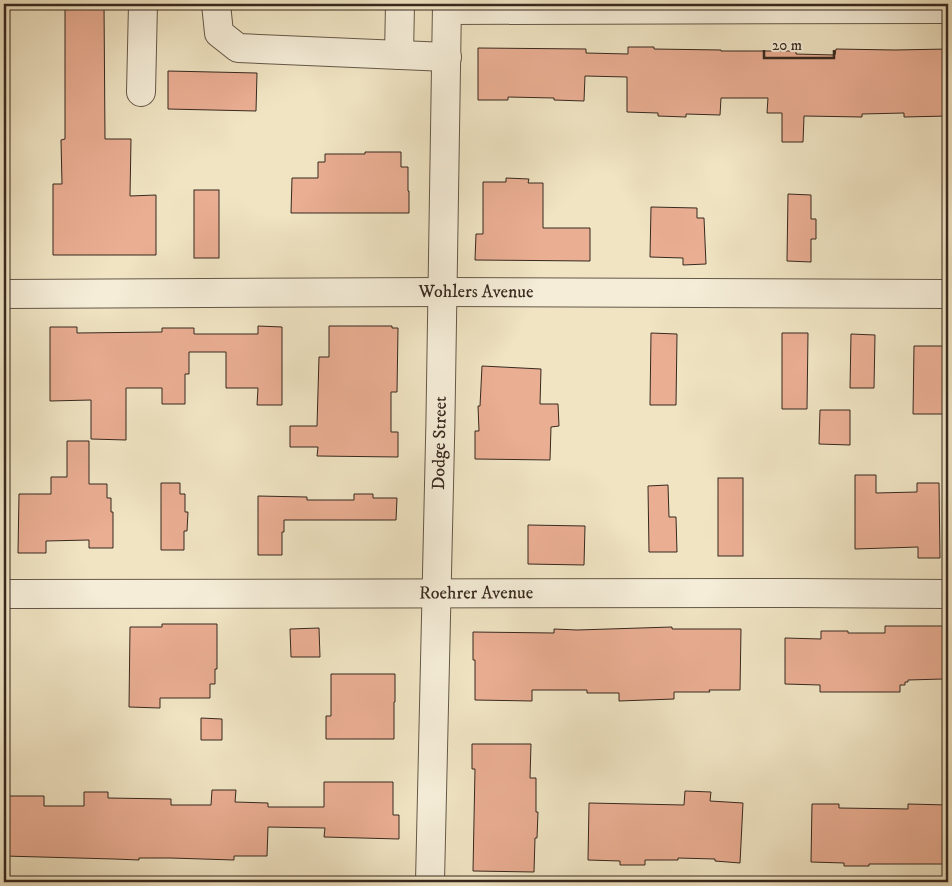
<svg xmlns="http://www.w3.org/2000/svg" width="952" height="886" viewBox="0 0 952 886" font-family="'IM FELL DW Pica',serif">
	<rect width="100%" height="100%" fill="#f0e4c3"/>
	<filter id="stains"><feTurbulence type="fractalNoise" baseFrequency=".004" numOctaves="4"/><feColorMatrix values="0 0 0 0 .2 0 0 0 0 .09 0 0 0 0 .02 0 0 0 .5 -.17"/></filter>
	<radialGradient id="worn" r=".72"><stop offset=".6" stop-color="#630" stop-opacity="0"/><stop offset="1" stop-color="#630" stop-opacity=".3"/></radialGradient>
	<g fill="#eaae93" stroke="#37291f">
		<polygon points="65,4 104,4 105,139 131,139 130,196 156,195 156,255 53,255 53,184 62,184 61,140 65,139"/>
		<polygon points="628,47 654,47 654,49 721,50 721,51 796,51 796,54 835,55 836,49 895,50 948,49 948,116 904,117 904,113 862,114 862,117 804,116 803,142 782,142 782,113 767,113 768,98 721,98 720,115 686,114 686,117 658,116 658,113 627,112 627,77 585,76 584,101 554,100 554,98 508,97 508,100 478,100 478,48 586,49 586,53 628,54"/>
		<polygon points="168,71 257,73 256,111 168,109"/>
		<polygon points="365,152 401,152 401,167 408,167 408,191 409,191 409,213 291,213 292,178 318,178 318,162 325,162 325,154 365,154"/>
		<polygon points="506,178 529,179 528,183 543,183 543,228 590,228 590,261 475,260 476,234 483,234 483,182 506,182"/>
		<rect x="194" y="190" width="25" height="68"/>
		<polygon points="788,194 811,195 811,219 816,219 816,239 811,239 811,262 787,261"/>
		<polygon points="651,207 697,208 697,218 704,218 706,264 683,265 683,258 650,257"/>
		<polygon points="258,326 282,327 282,405 257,405 258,388 226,388 226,352 189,352 189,374 185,374 185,404 162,404 162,388 126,388 126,440 91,439 91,400 50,401 50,327 77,327 77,333 162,332 162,328 194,328 194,334 258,334"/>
		<polygon points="329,326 392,326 392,328 398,328 397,392 391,392 391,432 398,432 398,457 317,456 318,447 290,447 290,426 317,426 319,357 329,357"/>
		<polygon points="651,333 677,334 676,405 650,405"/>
		<polygon points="782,333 808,333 807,409 782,409"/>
		<polygon points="851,334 875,335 874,388 850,388"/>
		<polygon points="914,346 948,346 948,414 913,414"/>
		<polygon points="482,366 541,369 540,404 558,404 559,426 551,427 550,460 475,459 475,431 479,431 478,406 480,406"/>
		<polygon points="820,410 850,410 850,445 819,444"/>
		<polygon points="67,441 89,441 89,484 107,484 107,498 111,498 111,512 113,512 113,548 89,548 89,540 46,541 46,553 18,553 19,494 51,494 51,477 67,477"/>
		<polygon points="855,475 876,475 876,493 917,492 917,483 939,483 940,558 918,558 918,547 855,549"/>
		<rect x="718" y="478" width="25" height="78"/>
		<polygon points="161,483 180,483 180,494 185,494 185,512 188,512 187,531 184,531 184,550 161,550"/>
		<polygon points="668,485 669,517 676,517 677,552 649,552 648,486"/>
		<polygon points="354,494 373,494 373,498 397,498 396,520 284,520 284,532 282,532 282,555 258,555 258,496 307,497 307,500 354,500"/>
		<polygon points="528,525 585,526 584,565 528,564"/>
		<polygon points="162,624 217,624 217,669 215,669 215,684 210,684 210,698 160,698 160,708 129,707 130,627 162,627"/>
		<polygon points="885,626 943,626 943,679 908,680 908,682 905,682 905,685 900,685 900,692 820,692 820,685 785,684 785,638 821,639 821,631 848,631 848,633 885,633"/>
		<polygon points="672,627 672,629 741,629 740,690 709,690 710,692 674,692 674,699 619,701 619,693 587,693 587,690 532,690 532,701 475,700 475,660 473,660 473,632 554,633 554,629 577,630"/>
		<polygon points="319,628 320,657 291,657 290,629"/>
		<polygon points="331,674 395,674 395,702 394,702 394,739 326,739 326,716 331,716"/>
		<polygon points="201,718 222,719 222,740 201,740"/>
		<polygon points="472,744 531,744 530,778 536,778 536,812 538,812 537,838 535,838 534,872 473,871 475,769 472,769"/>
		<polygon points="324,782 393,782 393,815 399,815 399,839 324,837 325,828 268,827 267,856 234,856 234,860 171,858 139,858 139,860 114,859 4,856 4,796 44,796 44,806 84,806 84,792 108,792 108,798 171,799 171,805 211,805 212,790 236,790 235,802 268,803 268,807 324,807"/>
		<polygon points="685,791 711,792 710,801 743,803 740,863 715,861 715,859 678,858 678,860 645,860 645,865 620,865 620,861 588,860 589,803 684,805"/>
		<polygon points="812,804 839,804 839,808 908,809 908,804 948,805 948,864 869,864 869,866 844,866 844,863 811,862"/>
	</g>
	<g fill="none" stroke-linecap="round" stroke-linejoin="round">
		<defs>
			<g id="minor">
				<polyline points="216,4 219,33 238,48 447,57"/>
				<polyline points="447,10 948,9"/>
				<polyline points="399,55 400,4"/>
				<polyline points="141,92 143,4"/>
				<path id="s1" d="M 4,294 L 442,292 L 948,294"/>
				<path id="s2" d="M 4,594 L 795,593 L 948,594"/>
				<path id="s3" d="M 430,882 C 437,589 444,297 447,4"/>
			</g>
		</defs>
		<use href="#minor" stroke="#655848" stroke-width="30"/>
		<use href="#minor" stroke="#f5edd8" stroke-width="28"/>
	</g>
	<g text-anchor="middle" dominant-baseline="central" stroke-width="4.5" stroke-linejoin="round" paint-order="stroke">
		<g font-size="18" fill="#37291f" stroke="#f5edd8">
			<text stroke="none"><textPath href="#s1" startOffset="472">Wohlers Avenue</textPath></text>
			<text stroke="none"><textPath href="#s3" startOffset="439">Dodge Street</textPath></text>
			<text stroke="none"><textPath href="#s2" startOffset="472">Roehrer Avenue</textPath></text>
		</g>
	</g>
	<rect width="952" height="886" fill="none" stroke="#f0e4c3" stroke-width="20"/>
	<rect x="5" y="5" width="942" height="876" fill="none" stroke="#37291f" stroke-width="2.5"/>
	<rect x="10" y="10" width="932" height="866" fill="none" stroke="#37291f"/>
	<path d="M764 50v8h70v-8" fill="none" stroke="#37291f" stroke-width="2.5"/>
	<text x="772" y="50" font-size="15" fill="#37291f" stroke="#f5edd8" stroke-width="4" paint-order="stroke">20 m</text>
	<rect width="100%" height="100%" filter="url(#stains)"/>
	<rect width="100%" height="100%" fill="url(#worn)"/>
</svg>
